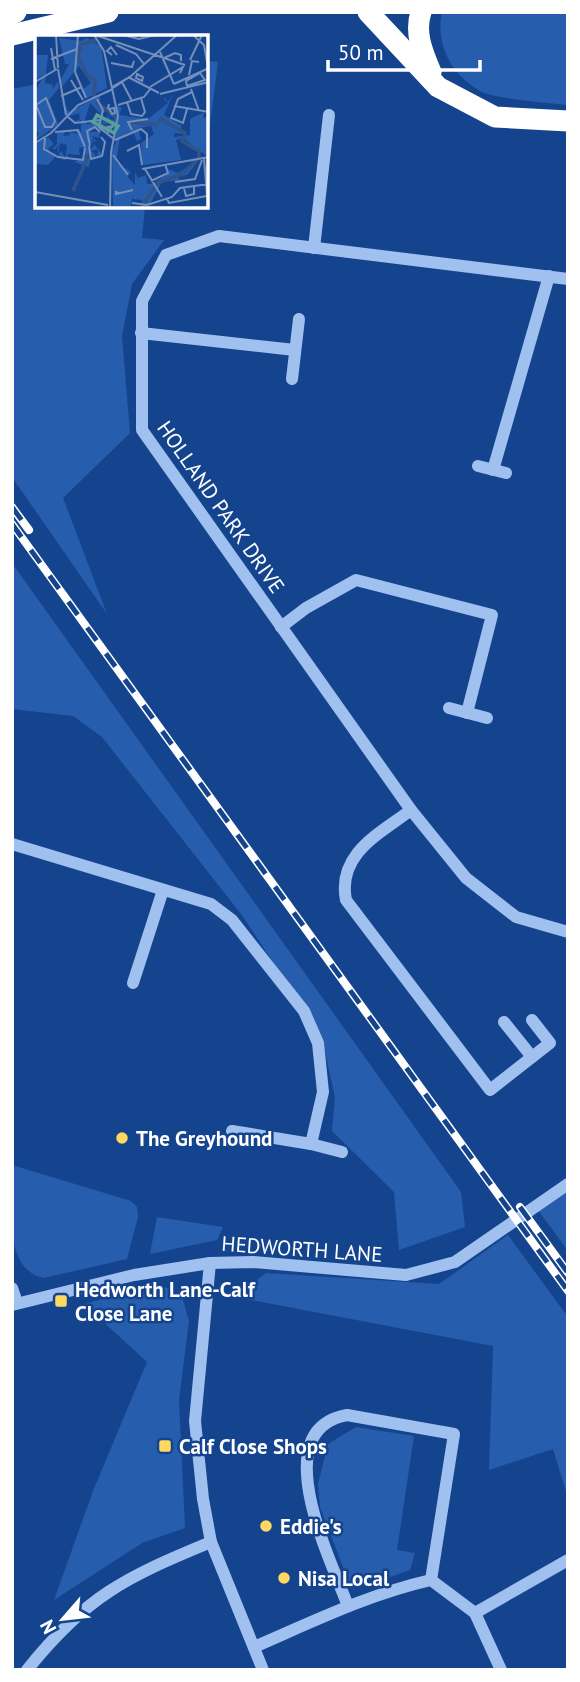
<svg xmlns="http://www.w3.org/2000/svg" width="580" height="1682" viewBox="0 0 580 1682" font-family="'PT Sans',sans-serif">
	<rect width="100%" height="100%" fill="#15448e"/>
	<g fill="#275dad">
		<path d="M 442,12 L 568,12 L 568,105 C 549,103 497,99 482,92 C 452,76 435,45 442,12 Z"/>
		<polygon points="207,61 218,62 207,148 206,148"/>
		<polygon points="37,84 37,206 145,207 142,238 164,240 132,284 122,336 130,433 63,498 107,614 12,477 12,89"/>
		<polygon points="12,563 461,1192 465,1227 399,1250 394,1192 332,1131 335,1097 321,1034 241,914 102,737 73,716 12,709"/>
		<path d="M 12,1165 L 131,1201 L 137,1207 L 138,1217 L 127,1259 L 44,1278 C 1,1270 12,1197 12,1165 Z"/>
		<polygon points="568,1184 568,1251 535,1206"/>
		<polygon points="157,1217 223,1227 217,1240 150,1254"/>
		<polygon points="508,1235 568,1317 568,1498 553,1449 489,1470 493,1346 235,1297 266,1273 439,1284"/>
		<polygon points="155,1285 172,1289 183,1300 189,1321 179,1401 185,1528 142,1543 54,1600 93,1491 147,1362 84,1304"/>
		<polygon points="356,1427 414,1436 397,1550 415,1553 410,1570 359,1588 350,1585 320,1507 318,1484 328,1444"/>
	</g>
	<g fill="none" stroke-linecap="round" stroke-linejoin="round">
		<g stroke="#a0c0f0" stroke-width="12">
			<polyline points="314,248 329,115"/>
			<polyline points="568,279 219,236 166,255 142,301 142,430 411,810 466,878 516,917 568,932"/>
			<polyline points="141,333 295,350"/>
			<polyline points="292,379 299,319"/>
			<polyline points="478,466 506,473"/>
			<polyline points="493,470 549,276"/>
			<polyline points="281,627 306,608 356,580 492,615 467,713"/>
			<polyline points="449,708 487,718"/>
			<path d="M 411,810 C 379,834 337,854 346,900 L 490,1090 L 550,1043 L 532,1020"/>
			<polyline points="12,844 211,904 232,920 304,1011 318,1043 323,1092 311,1144 232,1131"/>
			<polyline points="133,983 163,890"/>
			<polyline points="504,1022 532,1057"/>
			<polyline points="311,1144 342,1152"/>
			<polyline points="210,1263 195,1421 203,1499 211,1542 263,1670"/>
			<polyline points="12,1288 17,1303"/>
			<polyline points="12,1305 134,1275 210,1263 253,1262 406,1275 455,1262 568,1184"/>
			<path d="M 348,1606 C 331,1560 265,1430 347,1415 L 454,1434 L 431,1580"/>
			<polyline points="475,1613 568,1560"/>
			<path d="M 254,1647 C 312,1622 369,1594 431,1580 L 475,1613 L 501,1670"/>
			<path d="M 27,1670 C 86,1596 126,1577 211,1542"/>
		</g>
		<g stroke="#fff" stroke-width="21">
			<polyline points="368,12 438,87 495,117 568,121"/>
			<path d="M 421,12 C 414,33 423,53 431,72"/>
			<polyline points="12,14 16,12"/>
			<polyline points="12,35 108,12"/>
		</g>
		<defs>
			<g id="rail">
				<polyline points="12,507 29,530"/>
				<polyline points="12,524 568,1291"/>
				<polyline points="520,1207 568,1273"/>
			</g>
		</defs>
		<use href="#rail" stroke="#fff" stroke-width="8"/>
		<use href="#rail" stroke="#15448e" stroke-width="5" stroke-dasharray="16" stroke-linecap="butt"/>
	</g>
	<g fill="#ffd95f" stroke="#15448e" stroke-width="2.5">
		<circle cx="122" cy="1138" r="7"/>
		<rect x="54" y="1294" width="14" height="14" rx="3.5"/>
		<rect x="158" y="1439" width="14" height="14" rx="3.5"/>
		<circle cx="266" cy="1526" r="7"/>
		<circle cx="284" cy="1578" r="7"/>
	</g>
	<g text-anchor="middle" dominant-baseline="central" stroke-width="5" stroke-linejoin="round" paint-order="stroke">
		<g font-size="21" fill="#fff" stroke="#15448e">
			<text transform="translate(221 507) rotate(55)">HOLLAND PARK DRIVE</text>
			<text transform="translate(302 1249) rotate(4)">HEDWORTH LANE</text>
		</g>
		<g font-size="21" font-weight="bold" fill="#fff" stroke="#15448e" text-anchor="start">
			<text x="136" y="1138">The Greyhound</text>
			<text x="75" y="1289">Hedworth Lane-Calf<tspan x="75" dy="24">Close Lane</tspan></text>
			<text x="179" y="1446">Calf Close Shops</text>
			<text x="280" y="1526">Eddie's</text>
			<text x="298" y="1578">Nisa Local</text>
		</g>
	</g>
	<g transform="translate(35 35)">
		<rect width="173" height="173" fill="#15448e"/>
		<path d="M 24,3 L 46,6 L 52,3 L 66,11 L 72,53 L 52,63 L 47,55 L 56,48 L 44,31 L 26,53 L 25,46 L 34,29 L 30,29 ZM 0,20 L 13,20 L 10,48 L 18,50 L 17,55 L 23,46 L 24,53 L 14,65 L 23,89 L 0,106 L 4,98 L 0,97 L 0,57 L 9,40 L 0,45 ZM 138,59 L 129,80 L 147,91 L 144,96 L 150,99 L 139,98 L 139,102 L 155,100 L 155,84 L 169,77 L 168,83 L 174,81 L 173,122 L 148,103 L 141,105 L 146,125 L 107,130 L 106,108 L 119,99 L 116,91 L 103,93 L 106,104 L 102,106 L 98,96 L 85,102 L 81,127 L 96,137 L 92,141 L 100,150 L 100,137 L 103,143 L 111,140 L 112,149 L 118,149 L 134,138 L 133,134 L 143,138 L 164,125 L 152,140 L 142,142 L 146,145 L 127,147 L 115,169 L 106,172 L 107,165 L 98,164 L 98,160 L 95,173 L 78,173 L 77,116 L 83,102 L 80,104 L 82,71 L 87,73 L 84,80 L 113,84 L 133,68 L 129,64 L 129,62 L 133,67 ZM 65,61 L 65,70 L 72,72 L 72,75 L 66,79 L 55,68 L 50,85 L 52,89 L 62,88 L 66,81 L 64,88 L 73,87 L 72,79 L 76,85 L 80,84 L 73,79 L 82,79 L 77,61 L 82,82 L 80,93 L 74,88 L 64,89 L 69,98 L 60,92 L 54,97 L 65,97 L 64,103 L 57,101 L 61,106 L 60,107 L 57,103 L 58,108 L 53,107 L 56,115 L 59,109 L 67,119 L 62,124 L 63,114 L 56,116 L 60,119 L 60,125 L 56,119 L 54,132 L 39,127 L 51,122 L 48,112 L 44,113 L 45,120 L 33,119 L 32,124 L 29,126 L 23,119 L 27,116 L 30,124 L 32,110 L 25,108 L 24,116 L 22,118 L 24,109 L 21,114 L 17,114 L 22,109 L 22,97 L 27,99 L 24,97 L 27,96 L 31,96 L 28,101 L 35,100 L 34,97 L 44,99 L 39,95 L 46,97 L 46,85 L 41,87 L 39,87 L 45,84 L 44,78 L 32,82 L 31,81 L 28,68 L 34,77 ZM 13,102 L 19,109 L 13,114 L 20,122 L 13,130 L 0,129 L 0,108 Z" fill="#275dad"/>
		<path fill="none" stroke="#30538a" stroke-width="3.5" d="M 59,62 L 60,45 L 52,40 L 43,21 L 46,10 L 63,4M 61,67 L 81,82M 96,87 L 121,90 L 126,84 L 150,98 L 147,106 L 164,116 L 164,123M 38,156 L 54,119M 105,174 L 123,148 L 147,139 L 163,124"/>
		<path fill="none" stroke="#738fbb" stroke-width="2" d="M 21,0 L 23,33M 59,0 L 69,16 L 83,81 L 76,117 L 75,174M 60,0 L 150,30M 88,0 L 104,4 L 120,0M 158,0 L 169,10 L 174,38M 81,10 L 101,19 L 109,29M 16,13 L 20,35M 125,17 L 139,49M 77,20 L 72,16 L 76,12 L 82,20M 129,23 L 140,18 L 146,20 L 146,26M 16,24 L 42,14M 155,25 L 167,0M 76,28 L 97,32 L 99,26M 23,34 L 31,80M 40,37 L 43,0M 40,37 L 51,63M 165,38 L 170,45 L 152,51 L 151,46 ZM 102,39 L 108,42 L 107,46 L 101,43 ZM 154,40 L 157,26 L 164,27M 96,41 L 142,0M 93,42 L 124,58M 36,45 L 48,65M 0,47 L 22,34M 87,47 L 97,66M 139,49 L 174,33M 77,52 L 96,41 L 78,53M 115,52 L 148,32 L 145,38M 156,54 L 164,76M 125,59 L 174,47M 26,61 L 47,52M 11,63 L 20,86 L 17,92 L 10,92 L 1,70 ZM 62,64 L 68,75 L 64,92 L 80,105M 92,67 L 96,79 L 107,81 L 110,77 L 106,63M 83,70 L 109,62 L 116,53M 139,71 L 174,77M 74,74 L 79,73 L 80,78 L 77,79 L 76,77 L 74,74 L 73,73 L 74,69M 152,74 L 148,88 L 136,83 L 143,64 L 157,57M 33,82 L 40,88 L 65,85M 65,94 L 78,91 L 71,99M 97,95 L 93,87 L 113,84M 20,97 L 43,95 L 50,112M 10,103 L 9,114 L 23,122 L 48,125 L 50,113M 80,105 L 106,94 L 112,99 L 112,113M 0,108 L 16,98 L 43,70 L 78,54M 54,111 L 56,124 L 67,121 L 70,107 L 66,102M 55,111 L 52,96 L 60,92 L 65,97M 92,116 L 104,110 L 107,130M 78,120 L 93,140M 107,134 L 174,122M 110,134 L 127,162M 116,146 L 133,138 L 130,129M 140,147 L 160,144 L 167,125M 149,153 L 151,161 L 159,159 L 159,152M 0,157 L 73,170M 84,158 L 81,157 L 81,159 L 98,155M 132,164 L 134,168 L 172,161 L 169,123M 97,168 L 112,170 L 137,162 L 145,153 L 174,149"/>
		<path fill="#579f9a" fill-opacity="0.15" stroke="#579f9a" stroke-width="3.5" d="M 62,80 L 83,91 L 79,98 L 58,87 Z"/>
		<rect width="173" height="173" fill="none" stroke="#fff" stroke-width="3.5"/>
	</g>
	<rect width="580" height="1682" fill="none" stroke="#ffffff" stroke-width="28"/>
	<g transform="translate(63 1619) rotate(242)" stroke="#15448e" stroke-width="5" paint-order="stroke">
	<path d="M0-5L12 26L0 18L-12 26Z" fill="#ffffff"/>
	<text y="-10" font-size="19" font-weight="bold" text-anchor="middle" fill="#ffffff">N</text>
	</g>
	<path d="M328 60v10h152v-10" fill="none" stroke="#ffffff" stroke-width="3.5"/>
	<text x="338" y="60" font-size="21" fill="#ffffff" stroke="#15448e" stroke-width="5" paint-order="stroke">50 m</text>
</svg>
